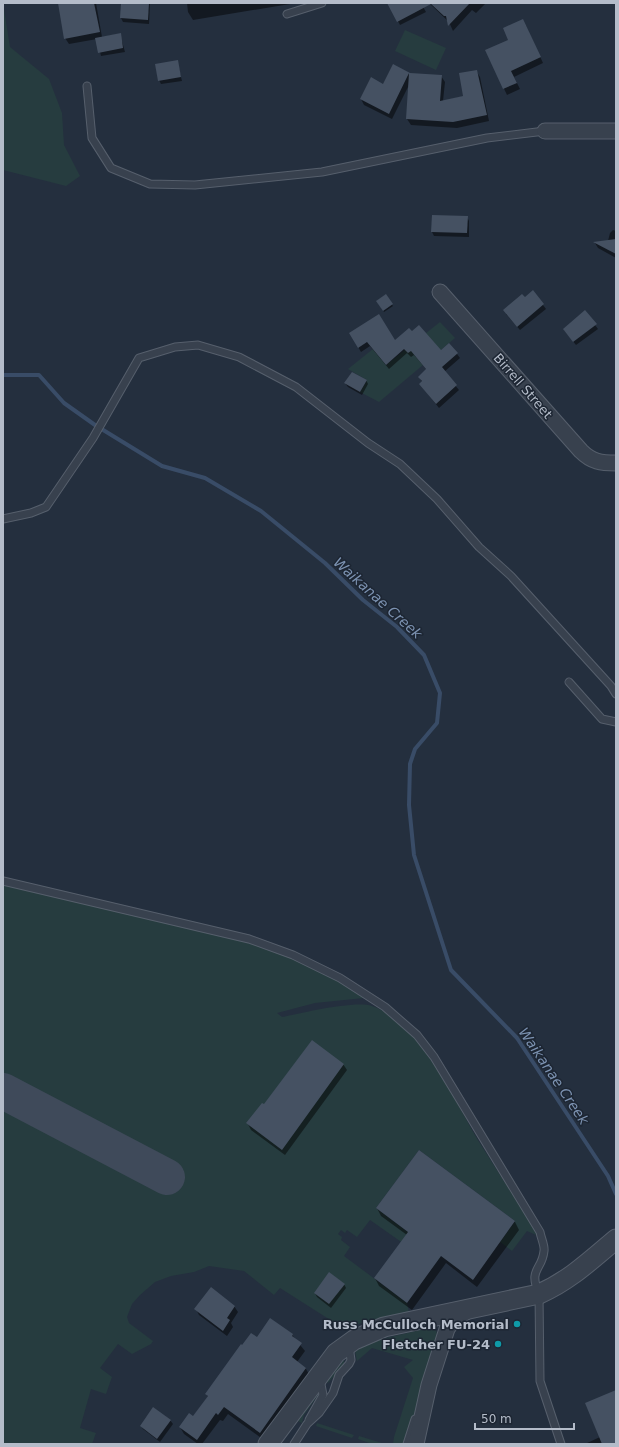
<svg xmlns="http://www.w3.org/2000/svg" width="619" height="1447" viewBox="0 0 619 1447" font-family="'DejaVu Sans',sans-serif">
	<rect width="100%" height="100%" fill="#242f3e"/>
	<g fill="#263c3f">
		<polygon points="3,3 10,47 49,79 62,113 64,145 80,176 66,186 3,170"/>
		<polygon points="405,30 446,48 436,70 395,51"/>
		<polygon points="440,322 455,338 379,402 360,392 367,380 348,369 373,349 386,365"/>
		<path d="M 3,885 L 231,938 L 271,949 L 306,964 L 342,983 L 364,998 L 315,1003 L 277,1013 L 282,1017 C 302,1013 355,1000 372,1006 C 423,1024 454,1102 481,1145 C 499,1174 518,1202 536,1232 L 536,1235 L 527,1231 L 512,1251 L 500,1242 L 515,1221 L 419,1150 L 376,1208 L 441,1257 L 434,1265 L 370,1220 L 357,1237 L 347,1230 L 345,1233 L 341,1230 L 338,1234 L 342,1237 L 341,1240 L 350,1247 L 344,1256 L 407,1303 L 409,1312 L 358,1324 L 346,1330 L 280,1288 L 274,1295 L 244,1271 L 209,1266 L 194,1272 L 171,1276 L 155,1282 L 140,1295 L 132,1304 L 127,1317 L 129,1323 L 153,1341 L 151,1344 L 132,1354 L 118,1344 L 100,1368 L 112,1377 L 106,1394 L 91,1389 L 80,1428 L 96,1433 L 92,1444 L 3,1444 Z"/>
		<polygon points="432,1327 436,1330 438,1339 405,1444 393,1444 394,1437 413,1378 404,1367 413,1360 372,1348 357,1361 355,1351 378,1340"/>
		<polygon points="344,1360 344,1365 328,1383 326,1379"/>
		<polygon points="318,1393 318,1395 304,1415 302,1423 298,1421"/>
		<polygon points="317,1423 354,1435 352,1438 316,1426"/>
		<polygon points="359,1436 382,1443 382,1444 372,1444 358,1439"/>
	</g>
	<g fill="#0007">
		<polygon points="59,3 96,3 102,37 120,34 125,52 101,56 97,39 69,44 65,38"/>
		<polygon points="122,3 150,3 149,24 123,22 121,18"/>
		<polygon points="187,3 290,3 290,4 193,20 188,12"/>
		<polygon points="391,3 421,3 426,12 400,25 389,4"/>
		<polygon points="429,3 486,3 476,13 472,10 453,31 449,22"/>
		<polygon points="526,26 543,63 514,77 520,89 507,95 486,51 510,40"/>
		<polygon points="177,61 182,81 161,84 159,80"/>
		<polygon points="394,65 409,74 441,76 445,82 443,101 465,96 476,71 480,77 489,121 457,128 411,125 407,119 409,85 392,119 364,105 361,99 384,85"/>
		<polygon points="433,216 467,217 469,221 469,237 434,236 432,232"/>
		<polygon points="613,230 616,231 616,258 598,248 595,243 608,241 610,233"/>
		<polygon points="533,292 546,309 520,330 506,314"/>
		<polygon points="385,295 393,306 384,312 377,301"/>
		<polygon points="585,312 598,329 576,345 564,330"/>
		<polygon points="350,333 457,354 460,358 444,372 459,390 439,408 420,384 422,382 419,377 427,370 414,355 411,357 407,353 389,369 370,346 361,352"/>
		<polygon points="366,380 368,384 362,395 348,387 345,383"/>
		<polygon points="343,1064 347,1070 285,1155 251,1130 248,1124 264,1105"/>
		<polygon points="419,1151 515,1222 519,1230 477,1287 446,1263 412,1310 379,1286 375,1278 407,1235 381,1216 377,1208"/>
		<polygon points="344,1284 346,1288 331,1308 317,1297 315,1293"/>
		<polygon points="234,1306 238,1312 231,1323 233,1327 227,1336 199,1315 196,1309"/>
		<polygon points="292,1335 305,1351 297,1362 306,1369 310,1376 264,1440 228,1414 223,1421 220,1420 202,1444 198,1444 184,1434 180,1427 193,1418 208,1397 207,1394 257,1339"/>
		<polygon points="616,1391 616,1444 585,1444 600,1437"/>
		<polygon points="170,1420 173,1424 160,1442 143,1429 141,1426"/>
	</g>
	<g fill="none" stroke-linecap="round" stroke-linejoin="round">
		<polyline stroke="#394c67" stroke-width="4" points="3,375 39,375 64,403 95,425 162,466 205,478 261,511 325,563 363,600 397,627 424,655 440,693 437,723 415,749 410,764 409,805 414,855 451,970 517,1038 608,1176 616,1194"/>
		<polyline stroke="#3f4a5a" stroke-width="36" points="3,1091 167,1177"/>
	</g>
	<g fill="#455162">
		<polygon points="58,3 94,3 100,32 64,39"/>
		<polygon points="121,3 149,3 148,20 120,18"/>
		<polygon points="387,3 470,3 448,26 446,16 444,16 431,4 397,22"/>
		<polygon points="523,19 541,57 511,71 517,83 503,89 485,50 508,40 503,28"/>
		<polygon points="121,33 123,48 98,53 95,38"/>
		<polygon points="178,60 181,77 158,81 155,64"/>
		<polygon points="393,64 410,73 442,75 440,101 463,96 459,73 477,70 487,115 453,122 406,119 409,73 389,114 360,99 371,77 383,84"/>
		<polygon points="432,215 468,216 467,233 431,232"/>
		<polygon points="616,239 616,254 593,242"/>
		<polygon points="533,290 544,304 517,327 503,310 522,294 525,297"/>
		<polygon points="386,294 393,304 383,311 376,301"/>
		<polygon points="585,310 597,324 573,342 563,329"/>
		<polygon points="379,314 395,340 409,328 412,331 419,325 441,350 449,343 458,353 442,367 457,385 436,404 419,384 422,381 418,377 426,369 411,351 408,353 404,349 386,365 367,342 358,348 349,333"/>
		<polygon points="352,372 367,380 360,392 344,383"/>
		<polygon points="312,1040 344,1064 282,1150 246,1123 262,1103 264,1104"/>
		<polygon points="419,1150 515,1221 473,1280 441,1256 407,1303 374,1278 408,1232 376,1208"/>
		<polygon points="329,1272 345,1284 329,1304 314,1293"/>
		<polygon points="211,1287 235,1306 227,1318 230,1320 223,1331 194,1309"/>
		<polygon points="270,1318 293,1334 292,1336 302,1343 292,1357 306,1368 260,1433 224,1407 218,1415 216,1413 197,1440 179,1427 189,1413 193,1416 208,1396 205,1394 241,1344 242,1345 251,1333 257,1337"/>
		<polygon points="616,1390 616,1444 602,1444 585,1403"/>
		<polygon points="153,1407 171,1420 157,1439 140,1426"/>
	</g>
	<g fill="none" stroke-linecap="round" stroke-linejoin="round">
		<defs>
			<g id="service">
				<polyline points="287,14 322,3"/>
				<polyline points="87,86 92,138 111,168 150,184 195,185 322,172 487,138 545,131"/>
				<polyline points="3,519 31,513 46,507 93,438 139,358 175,347 198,345 239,357 296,387 368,443 400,464 437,499 479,547 511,576 611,686 616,694"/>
				<polyline points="569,682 602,719 616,722"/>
				<path d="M 3,881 L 249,939 L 293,955 L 340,978 L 385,1007 L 417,1035 L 434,1057 L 540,1232 C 541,1238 545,1246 544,1251 C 542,1271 528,1268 539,1294 L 540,1381 L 561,1444"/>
				<polyline points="309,1420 323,1395 320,1379"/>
				<polyline points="294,1444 307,1424 319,1413 333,1393 339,1375 349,1364 351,1360 349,1346"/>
				<polyline points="407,1444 415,1419"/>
			</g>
			<g id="minor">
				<polyline points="545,131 616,131"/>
				<path d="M 440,292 L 581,451 C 592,462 601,463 616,463"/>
				<polyline points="416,1444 429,1385 447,1329 454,1319 466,1312"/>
			</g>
			<path id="tertiary" d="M 268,1444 L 336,1353 L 354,1340 L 384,1327 L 539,1294 C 569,1281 591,1260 616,1239"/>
		</defs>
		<use href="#service" stroke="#565f6c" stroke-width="9"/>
		<use href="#minor" stroke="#565f6c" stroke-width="17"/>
		<use href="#tertiary" stroke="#565f6c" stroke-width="21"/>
		<use href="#service" stroke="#38414e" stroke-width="7"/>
		<use href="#minor" stroke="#38414e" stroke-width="15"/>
		<use href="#tertiary" stroke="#38414e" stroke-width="19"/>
	</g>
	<g fill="#0f9aa8" stroke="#1d2633" stroke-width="1.5">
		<circle cx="517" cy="1324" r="4"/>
		<circle cx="498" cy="1344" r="4"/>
	</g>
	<g text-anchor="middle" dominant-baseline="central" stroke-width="3" stroke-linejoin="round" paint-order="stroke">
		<g font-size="13" fill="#b4bcc9" stroke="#1d2633">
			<text transform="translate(523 386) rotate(49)">Birrell Street</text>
		</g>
		<g font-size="13" font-weight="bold" fill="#b4bcc9" stroke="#1d2633" text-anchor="end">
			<text x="509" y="1324">Russ McCulloch Memorial</text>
			<text x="490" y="1344">Fletcher FU-24</text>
		</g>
		<g font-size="14" font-style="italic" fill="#7c92b1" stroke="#1d2633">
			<text transform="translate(378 598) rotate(42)">Waikanae Creek</text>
			<text transform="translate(554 1076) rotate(56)">Waikanae Creek</text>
		</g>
	</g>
	<rect width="619" height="1447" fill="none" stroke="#b4bcc9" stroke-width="8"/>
	<path d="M475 1423v6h99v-6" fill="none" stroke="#b4bcc9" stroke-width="2"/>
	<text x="481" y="1423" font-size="12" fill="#b4bcc9" stroke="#1d2633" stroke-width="3" paint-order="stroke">50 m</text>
</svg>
